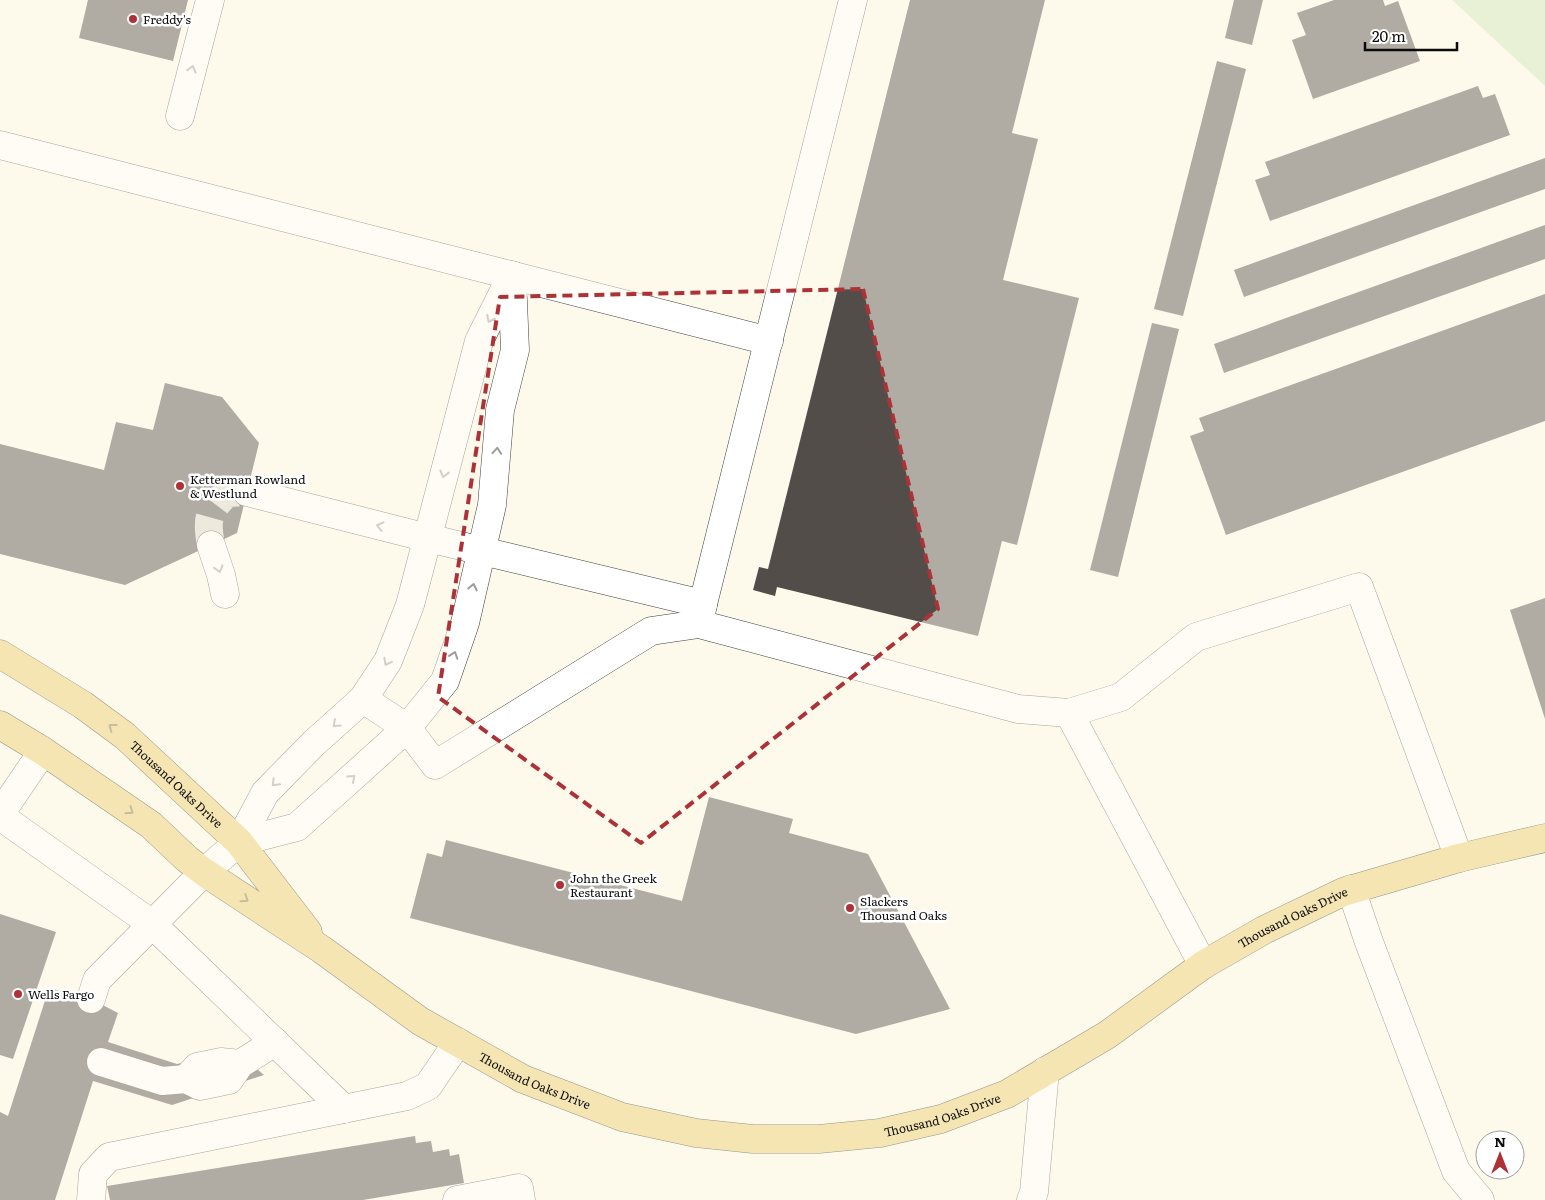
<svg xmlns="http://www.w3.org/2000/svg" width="1545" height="1200" viewBox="0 0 1545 1200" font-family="Literata,serif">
	<rect width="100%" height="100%" fill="#fdfaec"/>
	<polygon fill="#cfe4b9" points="1452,0 1545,0 1545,86"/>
	<g fill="#534d49">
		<polygon points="88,0 188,0 173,61 79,38"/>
		<polygon points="910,0 1045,0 1012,133 1038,139 1003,280 1079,298 1017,545 1002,541 978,636 777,587 775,596 753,590 759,567 768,569"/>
		<polygon points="1234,0 1263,0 1252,45 1225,38"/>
		<polygon points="1334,0 1383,0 1385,6 1398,1 1420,61 1313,99 1292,40 1306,35 1297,13"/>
		<polygon points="1217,61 1246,69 1183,316 1154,309"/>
		<polygon points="1478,86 1483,98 1495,94 1510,135 1270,221 1255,180 1270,175 1265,162"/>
		<polygon points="1545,158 1545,189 1244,297 1234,270"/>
		<polygon points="1545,225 1545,259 1224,373 1214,344"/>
		<polygon points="1545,294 1545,421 1226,535 1190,436 1204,431 1199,418"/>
		<polygon points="1152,323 1179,329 1118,577 1090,570"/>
		<polygon points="165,383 222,397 259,443 237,533 125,585 0,554 0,444 104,470 116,422 153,430"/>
		<polygon points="1545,598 1545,719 1510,610"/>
		<polygon points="709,797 793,819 789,833 868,854 950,1009 856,1034 410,918 427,853 442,857 446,840 682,901"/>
		<polygon points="0,914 56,932 13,1059 0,1055"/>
		<polygon points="49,988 91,999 118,1013 108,1042 177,1064 236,1051 264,1075 172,1105 93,1081 55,1200 0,1200 0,1112 8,1116"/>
		<polygon points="415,1136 416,1143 431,1141 433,1152 449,1149 450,1156 459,1154 464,1183 363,1200 110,1200 107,1186"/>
	</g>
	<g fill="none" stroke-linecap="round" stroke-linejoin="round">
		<path stroke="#d9d6ca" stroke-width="28" stroke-dasharray="28 14" stroke-linecap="butt" d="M 211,545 C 206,519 208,512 227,493 L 247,492"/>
		<defs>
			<g id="minor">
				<polyline points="180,116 210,0"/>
				<polyline points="0,145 769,341"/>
				<polyline points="247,492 428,538 703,604"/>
				<polyline points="211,545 221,575 225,594"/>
				<polyline points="699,624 703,604 853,0"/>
				<polyline points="363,699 407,728 435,765 651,631 699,624 1018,709 1069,713 1121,697 1196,637 1359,587 1459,858"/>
				<polyline points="1069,713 1203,965"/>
				<polyline points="0,814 43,751"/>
				<polyline points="0,816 152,924 344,1109"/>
				<polyline points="239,842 297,827 407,728 445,681 465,623 492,505 500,410 515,350 512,277"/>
				<polyline points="1351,889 1369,942 1456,1171 1480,1200"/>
				<polyline points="91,999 97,980 204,872 239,842 265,793 314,743 363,699 388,661 410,605 479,341 512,275"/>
				<polyline points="101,1062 162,1081 186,1079"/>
				<polyline points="240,1064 221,1062 197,1067 186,1079 200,1086 229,1080 240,1064 275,1042"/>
				<polyline points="91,1200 93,1174 109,1157 407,1096 428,1086 458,1042"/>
				<polyline points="457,1200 519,1188 521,1200"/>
				<polyline points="1031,1200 1034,1192 1045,1071"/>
			</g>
			<g id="major">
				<path id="s1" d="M 0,654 L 83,705 L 125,736 L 239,842 L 308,932"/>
				<path id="s2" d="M 0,725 L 43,751 L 151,825 L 187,859 L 204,872 L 321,949 L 420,1021 L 523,1079 L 622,1117 L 696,1133 L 753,1139 L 819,1139 L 880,1133 L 941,1119 L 1007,1094 L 1107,1035 L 1203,965 L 1264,930 L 1343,892 L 1459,858 L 1545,838"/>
			</g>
		</defs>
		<use href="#minor" stroke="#3e3e3e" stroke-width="29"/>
		<use href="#major" stroke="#1c1c1c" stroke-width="29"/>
		<use href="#minor" stroke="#fff" stroke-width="28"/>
		<use href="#major" stroke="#ebcc6e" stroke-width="28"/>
	</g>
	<defs><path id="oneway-chevron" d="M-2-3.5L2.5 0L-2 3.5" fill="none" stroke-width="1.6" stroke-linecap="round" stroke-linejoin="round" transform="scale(1.25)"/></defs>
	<g stroke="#9d9d9d">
		<use href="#oneway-chevron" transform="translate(192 69) rotate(-75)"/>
		<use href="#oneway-chevron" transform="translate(490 319) rotate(117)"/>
		<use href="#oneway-chevron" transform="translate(497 451) rotate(-86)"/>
		<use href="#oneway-chevron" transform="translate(444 474) rotate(104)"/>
		<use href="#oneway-chevron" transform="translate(380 526) rotate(-166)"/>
		<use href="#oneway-chevron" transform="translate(219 569) rotate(73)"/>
		<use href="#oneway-chevron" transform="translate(473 587) rotate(-78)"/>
		<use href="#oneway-chevron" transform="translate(454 655) rotate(-71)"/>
		<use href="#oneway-chevron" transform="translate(387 662) rotate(119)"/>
		<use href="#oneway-chevron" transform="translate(336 724) rotate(138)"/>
		<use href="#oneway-chevron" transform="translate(352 778) rotate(-42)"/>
		<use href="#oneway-chevron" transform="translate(275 783) rotate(135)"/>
	</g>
	<g stroke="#867541">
		<use href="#oneway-chevron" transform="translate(112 727) rotate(-143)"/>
		<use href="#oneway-chevron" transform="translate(130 811) rotate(35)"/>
		<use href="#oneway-chevron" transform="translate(245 899) rotate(33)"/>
	</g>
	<path d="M0 0H1545V1200H0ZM 863,289 L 938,609 L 641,843 L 438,697 L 500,297 Z" fill="#fdfaec" fill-opacity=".55" fill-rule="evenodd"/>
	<path fill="none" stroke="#ad3238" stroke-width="4" stroke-dasharray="10 6" stroke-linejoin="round" d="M 863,289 L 938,609 L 641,843 L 438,697 L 500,297 Z"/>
	<g fill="#ad3238" stroke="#fff" stroke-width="2">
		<circle cx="133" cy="19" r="5"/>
		<circle cx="180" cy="486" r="5"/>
		<circle cx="560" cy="885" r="5"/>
		<circle cx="850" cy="908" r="5"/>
		<circle cx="18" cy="994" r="5"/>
	</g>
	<g text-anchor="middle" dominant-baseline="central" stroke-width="5" stroke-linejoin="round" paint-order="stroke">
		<g font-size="12" fill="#0b0b0b" stroke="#fff" text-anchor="start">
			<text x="143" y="19">Freddy's</text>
			<text x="190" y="479">Ketterman Rowland<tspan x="190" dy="14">&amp; Westlund</tspan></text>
			<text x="570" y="878">John the Greek<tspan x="570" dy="14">Restaurant</tspan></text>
			<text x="860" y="901">Slackers<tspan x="860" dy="14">Thousand Oaks</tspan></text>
			<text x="28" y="994">Wells Fargo</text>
		</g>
		<g font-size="12" fill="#0b0b0b" stroke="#fff">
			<text stroke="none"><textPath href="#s1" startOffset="220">Thousand Oaks Drive</textPath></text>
			<text stroke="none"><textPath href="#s2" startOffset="1469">Thousand Oaks Drive</textPath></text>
			<text stroke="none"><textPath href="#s2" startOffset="644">Thousand Oaks Drive</textPath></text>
			<text stroke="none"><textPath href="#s2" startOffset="1064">Thousand Oaks Drive</textPath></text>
		</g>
	</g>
	<g transform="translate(1500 1155)"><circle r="24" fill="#ffffff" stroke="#9d9d9d"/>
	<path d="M0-4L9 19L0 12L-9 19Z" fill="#ad3238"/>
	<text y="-8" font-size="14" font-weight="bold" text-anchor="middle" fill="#0b0b0b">N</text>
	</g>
	<path d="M1365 42v8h92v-8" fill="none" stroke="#0b0b0b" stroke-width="2.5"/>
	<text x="1372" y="42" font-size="15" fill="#0b0b0b" stroke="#ffffff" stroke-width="4" paint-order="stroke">20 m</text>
</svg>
